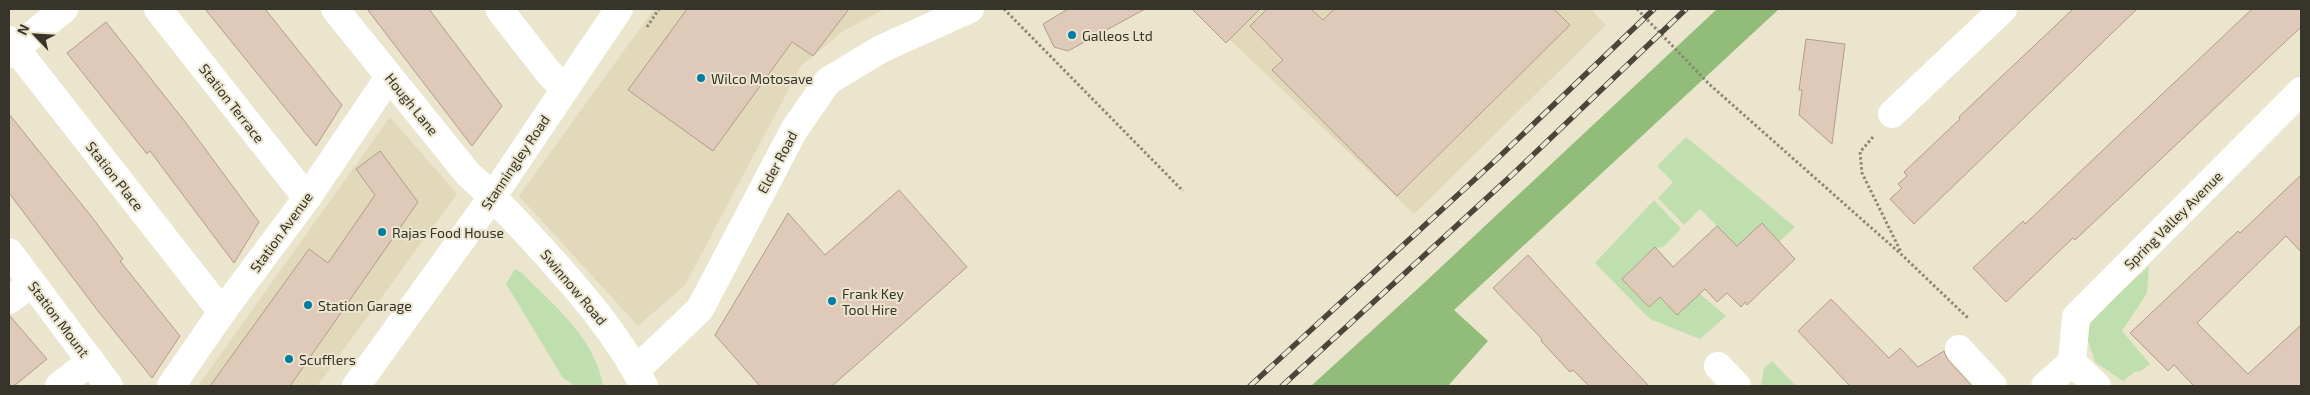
<svg xmlns="http://www.w3.org/2000/svg" width="2310" height="395" viewBox="0 0 2310 395" font-family="'Exo 2',sans-serif">
	<rect width="100%" height="100%" fill="#ece5ce"/>
	<g fill="#e2d9bb">
		<polygon points="654,9 885,9 843,31 801,66 685,285 638,326 519,196"/>
		<polygon points="1197,9 1591,9 1606,25 1414,214"/>
		<polygon points="390,117 457,194 317,386 198,386"/>
	</g>
	<g fill="#c0dfaf">
		<polygon points="1686,137 1795,227 1779,242 1737,246 1700,209 1684,225 1658,198 1673,182 1657,166"/>
		<polygon points="1654,200 1681,229 1663,247 1656,248 1700,294 1726,316 1700,339 1650,319 1595,263"/>
		<polygon points="2149,266 2147,293 2122,331 2150,364 2139,372 2136,371 2123,381 2095,362 2086,334 2093,317"/>
		<path d="M 515,269 L 522,273 C 554,306 596,339 603,386 L 575,386 L 563,378 L 506,284 Z"/>
		<polygon points="1772,361 1796,386 1761,386 1764,368"/>
	</g>
	<polygon fill="#91bc79" points="1717,9 1779,9 1454,310 1488,341 1448,386 1311,386 1424,283"/>
	<g fill="#dfcaba" stroke="#b09c8d">
		<polygon points="205,9 265,9 342,105 316,146"/>
		<polygon points="367,9 429,9 502,106 472,146"/>
		<polygon points="687,9 849,9 813,56 792,42 713,151 628,90"/>
		<polygon points="1068,9 1145,9 1068,51 1054,47 1043,24"/>
		<polygon points="1192,9 1260,9 1226,43"/>
		<polygon points="1267,9 1311,9 1323,20 1334,9 1554,9 1570,25 1397,196 1272,70 1283,60 1250,26"/>
		<polygon points="2073,9 2137,9 1914,224 1890,199 1902,188 1898,184 1907,176 1904,172 1960,119 1959,117 1982,95"/>
		<polygon points="2252,9 2301,9 2301,27 2075,240 2073,238 2006,302 1973,268 2023,221 2025,224"/>
		<polygon points="106,22 186,123 259,222 234,263 150,151 147,154 67,53"/>
		<polygon points="1806,39 1845,44 1832,144 1799,115 1802,90 1799,90"/>
		<polygon points="9,114 91,216 123,259 120,261 180,336 152,378 98,311 9,193"/>
		<polygon points="380,151 418,202 290,386 210,386 309,249 328,263 375,195 356,169"/>
		<polygon points="2301,175 2301,252 2286,236 2197,323 2248,374 2301,325 2301,386 2194,386 2174,365 2168,371 2130,333 2238,231 2240,233"/>
		<polygon points="899,190 967,267 832,386 760,386 715,335 788,213 825,255"/>
		<polygon points="1762,223 1795,259 1747,305 1745,302 1741,307 1727,293 1717,302 1705,289 1677,315 1660,297 1649,307 1622,279 1655,247 1673,267 1717,226 1737,246"/>
		<polygon points="1528,255 1604,339 1649,386 1589,386 1573,370 1570,372 1541,341 1542,339 1493,288"/>
		<polygon points="1831,299 1889,358 1900,348 1918,367 1944,351 1948,360 1972,386 1850,386 1798,331"/>
		<polygon points="9,315 47,359 14,386 9,386"/>
	</g>
	<g fill="none" stroke-linecap="round" stroke-linejoin="round">
		<g stroke="#8c8777" stroke-width="3" stroke-dasharray="2.5 2.5" stroke-linecap="butt">
			<polyline points="1004,9 1183,191"/>
			<polyline points="1637,9 1709,84 1902,255 1969,319"/>
			<polyline points="647,27 659,9"/>
			<polyline points="1873,137 1860,152 1862,173 1901,252"/>
		</g>
		<g stroke="#fff" stroke-width="28">
			<polyline points="158,9 307,198"/>
			<path d="M 335,9 L 468,174 C 493,196 515,220 538,245 C 578,289 617,333 644,386"/>
			<polyline points="499,9 549,73 565,89"/>
			<polyline points="9,40 222,312"/>
			<polyline points="9,54 64,9"/>
			<polyline points="1892,114 2003,9"/>
			<polyline points="9,252 109,386"/>
			<polyline points="9,300 32,283"/>
			<polyline points="1959,349 1993,386"/>
			<polyline points="2072,362 2076,317 2301,91"/>
			<polyline points="2072,362 2097,386"/>
			<polyline points="1718,366 1737,386"/>
			<polyline points="636,370 700,309 794,130 828,81 881,49 970,9"/>
			<polyline points="59,386 91,361"/>
			<polyline points="171,386 222,312 307,198 389,77"/>
			<polyline points="356,386 493,196 619,9"/>
			<polyline points="2045,386 2072,362"/>
		</g>
		<defs>
			<g id="rail">
				<polyline points="1250,386 1498,158 1654,9"/>
				<polyline points="1282,386 1513,174 1686,9"/>
			</g>
		</defs>
		<use href="#rail" stroke="#4a463c" stroke-width="5.5"/>
		<use href="#rail" stroke="#ece5ce" stroke-width="4" stroke-dasharray="11" stroke-linecap="butt"/>
	</g>
	<g fill="#017ca3" stroke="#ece5ce" stroke-width="2">
		<circle cx="1072" cy="35" r="5"/>
		<circle cx="701" cy="78" r="5"/>
		<circle cx="382" cy="232" r="5"/>
		<circle cx="832" cy="301" r="5"/>
		<circle cx="308" cy="305" r="5"/>
		<circle cx="289" cy="359" r="5"/>
	</g>
	<g text-anchor="middle" dominant-baseline="central" stroke-width="4" stroke-linejoin="round" paint-order="stroke">
		<g font-size="14" fill="#37342b" stroke="#ece5ce" text-anchor="start">
			<text x="1082" y="35">Galleos Ltd</text>
			<text x="711" y="78">Wilco Motosave</text>
			<text x="392" y="232">Rajas Food House</text>
			<text x="842" y="293">Frank Key<tspan x="842" dy="16">Tool Hire</tspan></text>
			<text x="318" y="305">Station Garage</text>
			<text x="299" y="359">Scufflers</text>
		</g>
		<g font-size="14" fill="#37342b" stroke="#ece5ce">
			<text transform="translate(232 103) rotate(52)">Station Terrace</text>
			<text transform="translate(412 104) rotate(51)">Hough Lane</text>
			<text transform="translate(515 162) rotate(-56)">Stanningley Road</text>
			<text transform="translate(777 162) rotate(-62)">Elder Road</text>
			<text transform="translate(115 176) rotate(52)">Station Place</text>
			<text transform="translate(2173 220) rotate(-45)">Spring Valley Avenue</text>
			<text transform="translate(281 232) rotate(-54)">Station Avenue</text>
			<text transform="translate(574 287) rotate(50)">Swinnow Road</text>
			<text transform="translate(59 319) rotate(53)">Station Mount</text>
		</g>
	</g>
	<rect width="2310" height="395" fill="none" stroke="#37342b" stroke-width="20"/>
	<g transform="translate(35 35) rotate(295)" stroke="#ece5ce" stroke-width="4" paint-order="stroke">
	<path d="M0-4L9 19L0 12L-9 19Z" fill="#37342b"/>
	<text y="-8" font-size="14" font-weight="bold" text-anchor="middle" fill="#37342b">N</text>
	</g>
</svg>
